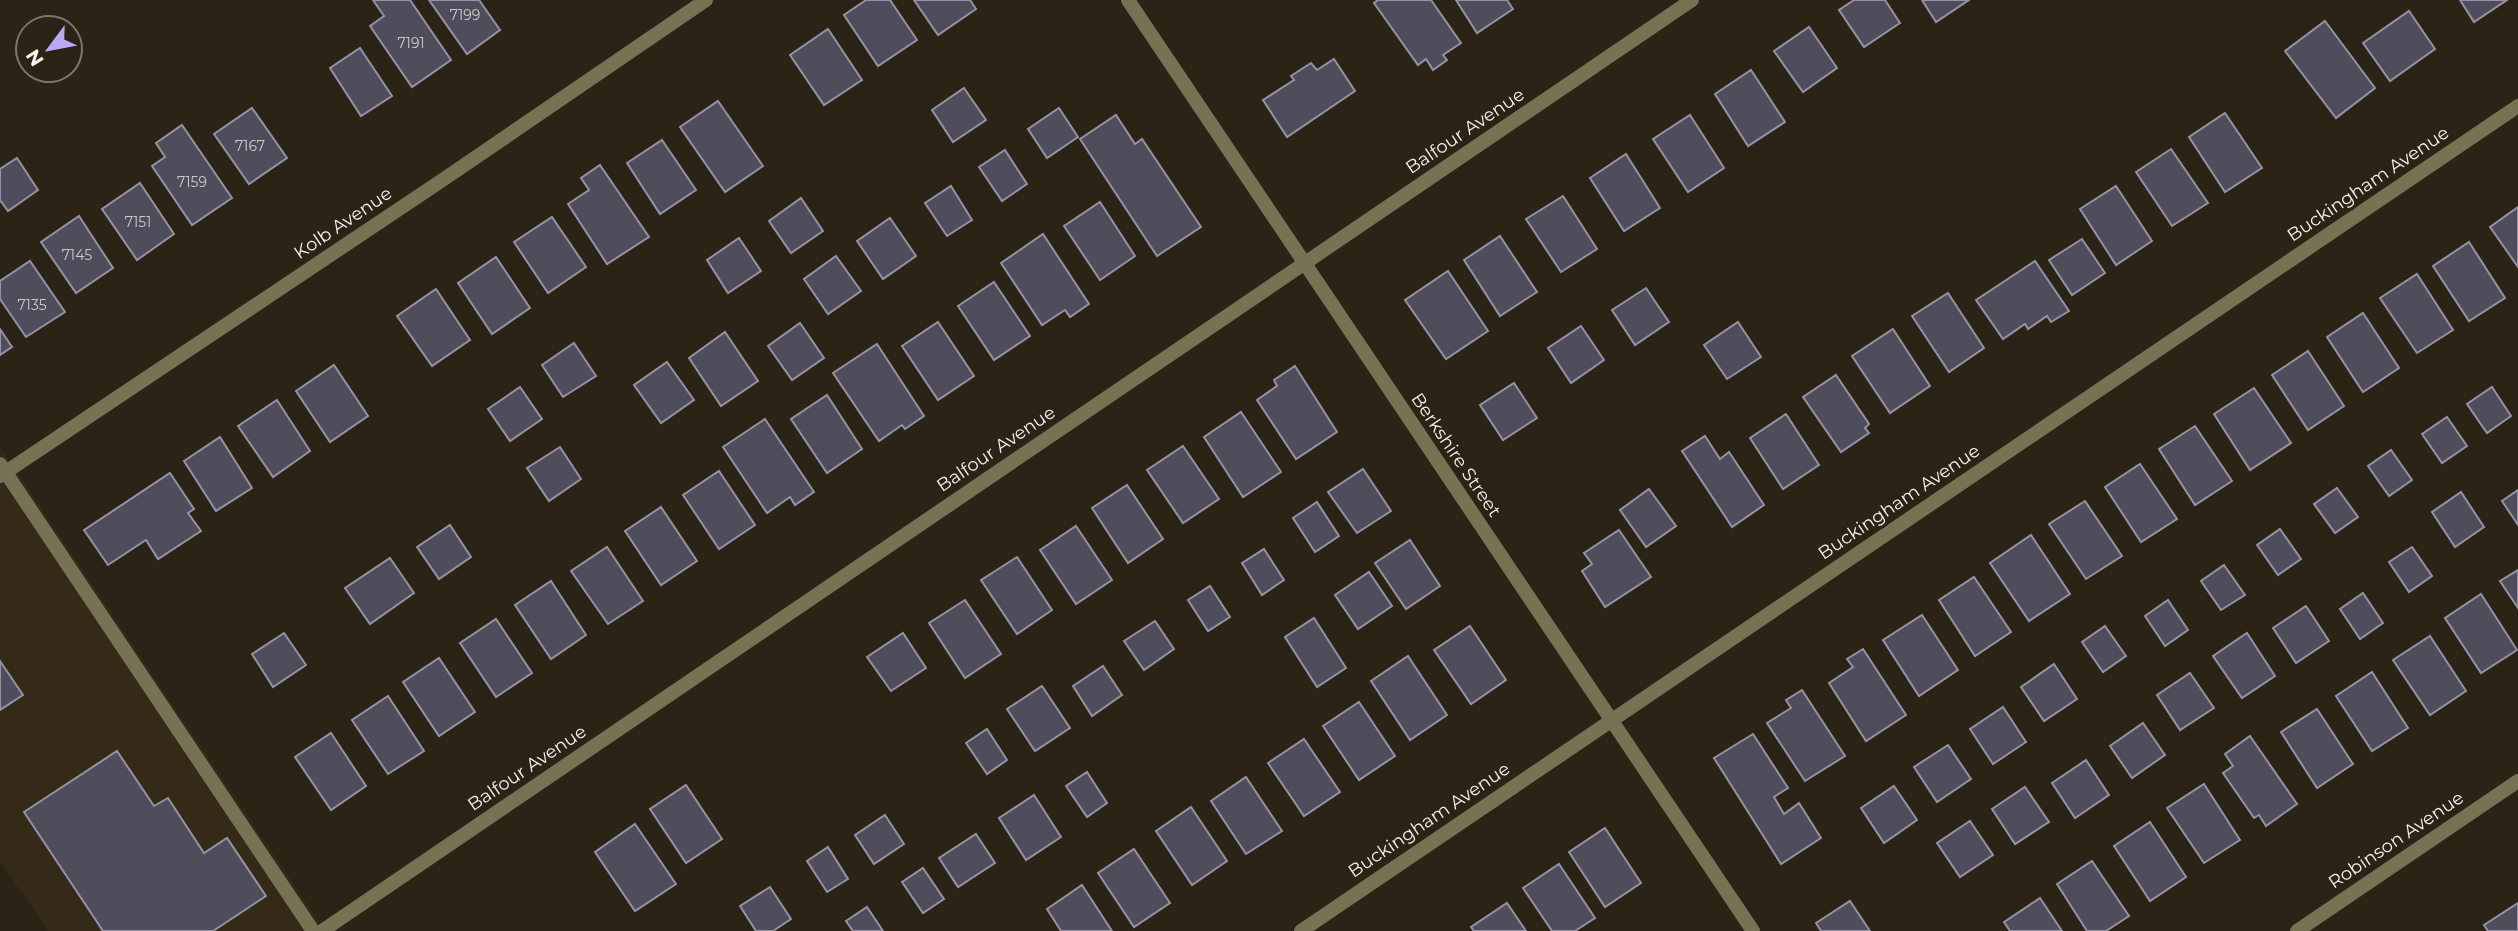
<svg xmlns="http://www.w3.org/2000/svg" width="2518" height="931" viewBox="0 0 2518 931" font-family="Montserrat,sans-serif">
	<rect width="100%" height="100%" fill="#2b2316"/>
	<polygon fill="#352a17" points="0,447 325,931 48,931 0,861"/>
	<g fill="#4f4d5c" stroke="#9492a3" stroke-width="2">
		<polygon points="373,0 410,0 451,60 412,87 370,26 384,16"/>
		<polygon points="429,0 479,0 500,30 467,54"/>
		<polygon points="866,0 890,0 917,40 878,66 844,15"/>
		<polygon points="914,0 970,0 976,9 938,35"/>
		<polygon points="1378,0 1431,0 1461,43 1443,55 1447,60 1433,70 1426,59 1418,65 1374,3"/>
		<polygon points="1456,0 1507,0 1513,9 1477,33"/>
		<polygon points="1854,0 1885,0 1900,23 1864,47 1839,10"/>
		<polygon points="1922,0 1969,0 1936,22"/>
		<polygon points="2460,0 2507,0 2474,22"/>
		<polygon points="2409,11 2435,49 2390,81 2363,43"/>
		<polygon points="2325,21 2375,88 2336,118 2285,51"/>
		<polygon points="1809,27 1837,68 1803,92 1774,51"/>
		<polygon points="828,29 862,80 824,105 790,55"/>
		<polygon points="360,48 392,96 361,116 330,68"/>
		<polygon points="1334,59 1355,91 1287,137 1263,100 1294,80 1291,76 1311,63 1317,70"/>
		<polygon points="1751,70 1785,122 1748,146 1715,94"/>
		<polygon points="964,88 986,120 953,142 932,110"/>
		<polygon points="718,101 763,166 725,192 680,127"/>
		<polygon points="252,108 287,158 249,184 214,134"/>
		<polygon points="1059,108 1078,137 1047,158 1028,129"/>
		<polygon points="2225,113 2262,168 2225,192 2189,137"/>
		<polygon points="1116,115 1135,144 1142,139 1201,227 1157,256 1080,139"/>
		<polygon points="1690,115 1724,168 1688,192 1653,139"/>
		<polygon points="182,125 232,198 192,225 152,166 165,157 156,143"/>
		<polygon points="662,140 696,190 660,214 627,163"/>
		<polygon points="2171,149 2208,203 2172,226 2136,172"/>
		<polygon points="1005,150 1027,184 1002,201 979,167"/>
		<polygon points="1626,154 1660,208 1624,231 1590,178"/>
		<polygon points="17,158 38,190 8,211 0,200 0,169"/>
		<polygon points="600,165 649,237 607,264 568,204 589,190 581,178"/>
		<polygon points="140,183 174,234 137,260 102,209"/>
		<polygon points="951,186 972,220 947,236 925,203"/>
		<polygon points="2116,186 2152,241 2116,265 2080,209"/>
		<polygon points="1563,196 1597,249 1561,272 1526,219"/>
		<polygon points="801,198 823,231 791,253 769,221"/>
		<polygon points="1100,202 1135,256 1100,280 1064,226"/>
		<polygon points="2518,207 2518,267 2490,227"/>
		<polygon points="79,216 113,268 76,293 41,242"/>
		<polygon points="552,217 586,267 548,293 514,242"/>
		<polygon points="890,218 916,256 883,279 857,241"/>
		<polygon points="1043,234 1089,304 1070,317 1065,310 1042,325 1001,263"/>
		<polygon points="1500,236 1537,292 1500,316 1464,260"/>
		<polygon points="739,238 761,271 728,293 707,260"/>
		<polygon points="2082,239 2105,273 2072,295 2049,260"/>
		<polygon points="2469,242 2505,298 2469,321 2433,266"/>
		<polygon points="836,256 861,291 828,314 804,279"/>
		<polygon points="496,257 530,308 492,334 458,283"/>
		<polygon points="30,261 65,312 26,337 0,299 0,281"/>
		<polygon points="2035,261 2069,311 2051,322 2047,316 2028,329 2025,324 2003,339 1976,300"/>
		<polygon points="1448,271 1488,331 1446,359 1405,300"/>
		<polygon points="2417,274 2453,330 2417,353 2380,298"/>
		<polygon points="994,282 1030,336 994,360 958,306"/>
		<polygon points="1646,288 1669,322 1635,345 1612,310"/>
		<polygon points="436,289 470,340 432,366 397,316"/>
		<polygon points="1948,293 1984,348 1949,372 1912,316"/>
		<polygon points="2363,313 2399,368 2363,392 2327,337"/>
		<polygon points="938,322 974,376 938,400 902,346"/>
		<polygon points="1738,322 1761,357 1727,379 1704,345"/>
		<polygon points="800,323 824,358 792,380 768,346"/>
		<polygon points="1581,326 1604,360 1571,383 1548,348"/>
		<polygon points="0,329 12,347 0,355"/>
		<polygon points="1893,329 1930,386 1890,413 1852,356"/>
		<polygon points="725,332 758,381 721,406 689,358"/>
		<polygon points="574,343 596,376 563,397 542,365"/>
		<polygon points="877,344 924,416 905,429 902,425 879,441 833,373"/>
		<polygon points="2308,351 2344,406 2308,430 2272,375"/>
		<polygon points="667,362 694,400 661,423 634,385"/>
		<polygon points="334,365 368,416 330,442 296,391"/>
		<polygon points="1295,366 1337,432 1296,459 1257,400 1277,386 1274,380"/>
		<polygon points="1836,375 1869,424 1865,428 1869,433 1841,452 1803,397"/>
		<polygon points="1514,383 1537,418 1503,440 1480,405"/>
		<polygon points="520,387 542,419 510,441 488,409"/>
		<polygon points="2492,387 2511,416 2487,433 2467,404"/>
		<polygon points="2254,388 2291,443 2250,470 2214,414"/>
		<polygon points="827,395 862,449 827,473 791,419"/>
		<polygon points="277,400 310,451 273,477 238,426"/>
		<polygon points="1241,412 1281,472 1243,497 1204,437"/>
		<polygon points="1786,414 1819,465 1783,489 1750,438"/>
		<polygon points="2447,417 2467,446 2442,463 2422,434"/>
		<polygon points="765,419 814,492 795,505 790,497 767,513 723,447"/>
		<polygon points="2195,426 2232,481 2195,505 2159,449"/>
		<polygon points="1705,436 1720,459 1729,452 1764,505 1732,527 1682,451"/>
		<polygon points="220,437 252,488 216,511 184,461"/>
		<polygon points="1183,446 1219,499 1183,523 1147,470"/>
		<polygon points="560,447 581,479 549,501 527,468"/>
		<polygon points="2391,450 2412,480 2389,496 2368,466"/>
		<polygon points="2140,464 2177,519 2141,542 2105,487"/>
		<polygon points="1363,469 1391,511 1357,533 1328,492"/>
		<polygon points="719,471 755,525 719,549 683,495"/>
		<polygon points="170,473 194,509 188,513 201,531 158,559 146,540 108,565 84,530"/>
		<polygon points="1127,485 1163,539 1128,563 1092,508"/>
		<polygon points="2337,488 2358,517 2335,533 2314,504"/>
		<polygon points="1649,489 1676,526 1646,547 1620,510"/>
		<polygon points="2518,490 2518,525 2502,501"/>
		<polygon points="2461,492 2484,527 2455,547 2432,512"/>
		<polygon points="2085,501 2122,556 2086,579 2049,524"/>
		<polygon points="1317,502 1339,536 1315,552 1293,518"/>
		<polygon points="661,507 697,561 661,585 625,531"/>
		<polygon points="450,525 471,557 439,579 417,547"/>
		<polygon points="1076,526 1112,580 1076,604 1040,550"/>
		<polygon points="2280,529 2301,559 2278,575 2257,545"/>
		<polygon points="1619,530 1651,577 1605,607 1582,571 1592,564 1584,553"/>
		<polygon points="2031,535 2070,594 2029,621 1990,563"/>
		<polygon points="1410,540 1440,586 1406,609 1375,563"/>
		<polygon points="607,547 643,601 608,624 571,571"/>
		<polygon points="2412,547 2432,576 2409,592 2389,562"/>
		<polygon points="1264,549 1284,580 1262,595 1242,563"/>
		<polygon points="1017,557 1052,610 1017,634 981,580"/>
		<polygon points="390,558 414,593 370,624 345,588"/>
		<polygon points="2224,565 2245,595 2221,610 2201,581"/>
		<polygon points="2518,570 2518,608 2500,581"/>
		<polygon points="1369,572 1392,606 1358,629 1335,595"/>
		<polygon points="1974,577 2011,632 1975,656 1939,600"/>
		<polygon points="551,581 586,635 551,659 515,605"/>
		<polygon points="1210,586 1230,617 1208,631 1188,600"/>
		<polygon points="2363,593 2383,623 2360,639 2340,609"/>
		<polygon points="2481,594 2517,650 2481,673 2445,618"/>
		<polygon points="965,600 1001,654 965,678 929,623"/>
		<polygon points="2168,600 2188,630 2165,646 2145,616"/>
		<polygon points="2306,606 2329,641 2296,663 2273,628"/>
		<polygon points="1922,615 1958,670 1919,696 1883,640"/>
		<polygon points="1314,618 1346,668 1317,687 1285,637"/>
		<polygon points="496,619 532,673 496,697 460,643"/>
		<polygon points="1155,621 1174,649 1144,670 1124,641"/>
		<polygon points="1470,626 1506,680 1471,704 1434,650"/>
		<polygon points="2105,626 2126,656 2103,672 2082,642"/>
		<polygon points="284,633 306,665 273,687 252,654"/>
		<polygon points="903,633 926,668 891,691 867,657"/>
		<polygon points="2247,633 2275,676 2242,698 2213,656"/>
		<polygon points="2430,636 2466,691 2430,715 2393,660"/>
		<polygon points="1863,649 1906,715 1866,741 1829,683 1853,667 1847,659"/>
		<polygon points="1408,656 1447,715 1410,740 1371,681"/>
		<polygon points="439,658 475,712 439,736 403,682"/>
		<polygon points="0,661 23,695 0,710"/>
		<polygon points="2054,664 2077,699 2044,721 2021,687"/>
		<polygon points="1103,666 1122,695 1092,716 1073,686"/>
		<polygon points="2372,672 2408,728 2372,751 2336,696"/>
		<polygon points="2190,673 2214,708 2180,730 2157,695"/>
		<polygon points="1042,686 1070,728 1035,751 1007,709"/>
		<polygon points="1802,690 1845,756 1805,781 1767,723 1791,708 1786,700"/>
		<polygon points="388,696 424,751 388,774 352,720"/>
		<polygon points="1359,702 1395,756 1359,780 1323,726"/>
		<polygon points="2003,707 2026,742 1993,764 1970,729"/>
		<polygon points="2317,709 2353,764 2317,788 2281,732"/>
		<polygon points="2143,723 2165,755 2132,778 2110,746"/>
		<polygon points="987,729 1007,760 987,774 966,743"/>
		<polygon points="331,733 366,786 331,810 295,757"/>
		<polygon points="1753,734 1788,788 1774,797 1784,814 1799,803 1821,838 1781,864 1714,758"/>
		<polygon points="2250,736 2297,804 2266,826 2259,815 2254,818 2223,773 2233,766 2225,754"/>
		<polygon points="1304,739 1340,792 1304,816 1268,763"/>
		<polygon points="1948,745 1971,779 1937,802 1914,767"/>
		<polygon points="117,751 154,806 168,798 204,853 227,838 266,896 213,931 103,931 24,812"/>
		<polygon points="2086,760 2109,795 2075,818 2052,783"/>
		<polygon points="1087,772 1107,803 1087,817 1066,786"/>
		<polygon points="1246,777 1282,831 1246,854 1211,801"/>
		<polygon points="2204,784 2240,840 2204,863 2167,808"/>
		<polygon points="686,785 722,839 686,863 650,809"/>
		<polygon points="1894,786 1917,820 1884,843 1861,808"/>
		<polygon points="2025,787 2049,822 2015,844 1992,809"/>
		<polygon points="1034,795 1061,837 1026,860 999,818"/>
		<polygon points="1191,807 1227,861 1192,885 1156,831"/>
		<polygon points="885,815 904,844 874,864 855,835"/>
		<polygon points="1970,821 1993,855 1960,877 1937,843"/>
		<polygon points="2150,822 2186,877 2150,901 2114,846"/>
		<polygon points="635,824 676,884 635,911 595,852"/>
		<polygon points="1605,828 1641,883 1605,907 1569,852"/>
		<polygon points="976,834 995,863 958,887 939,858"/>
		<polygon points="828,847 848,879 827,892 807,861"/>
		<polygon points="1134,849 1170,903 1134,927 1098,873"/>
		<polygon points="2092,861 2129,916 2106,931 2087,931 2057,884"/>
		<polygon points="1559,864 1595,918 1575,931 1552,931 1523,888"/>
		<polygon points="923,868 944,899 923,913 902,882"/>
		<polygon points="1082,885 1112,931 1061,931 1047,909"/>
		<polygon points="770,887 791,919 773,931 756,931 740,906"/>
		<polygon points="2040,898 2062,931 2010,931 2004,922"/>
		<polygon points="1850,901 1870,931 1821,931 1816,923"/>
		<polygon points="1507,903 1526,931 1474,931 1471,927"/>
		<polygon points="2518,903 2518,931 2488,931 2484,925"/>
		<polygon points="867,907 883,931 853,931 846,921"/>
	</g>
	<g fill="none" stroke-linecap="round" stroke-linejoin="round">
		<polyline stroke="#767355" stroke-width="14" points="0,464 313,931"/>
		<g stroke="#767355" stroke-width="14">
			<polyline points="1128,0 1753,931"/>
			<polyline points="0,476 444,179 706,0"/>
			<polyline points="322,931 1692,0"/>
			<polyline points="1301,931 2518,106"/>
			<polyline points="2297,931 2518,781"/>
		</g>
	</g>
	<g text-anchor="middle" dominant-baseline="central" stroke-width="7" stroke-linejoin="round" paint-order="stroke">
		<g font-size="14" fill="#cecac6">
			<text x="465" y="15">7199</text>
			<text x="411" y="43">7191</text>
			<text x="250" y="146">7167</text>
			<text x="192" y="182">7159</text>
			<text x="138" y="222">7151</text>
			<text x="77" y="255">7145</text>
			<text x="32" y="305">7135</text>
		</g>
		<g font-size="18" fill="#f8f3ea" stroke="#2b2316">
			<text transform="translate(1465 131) rotate(-34)">Balfour Avenue</text>
			<text transform="translate(2368 184) rotate(-34)">Buckingham Avenue</text>
			<text transform="translate(343 223) rotate(-34)">Kolb Avenue</text>
			<text transform="translate(996 449) rotate(-34)">Balfour Avenue</text>
			<text transform="translate(1456 455) rotate(56)">Berkshire Street</text>
			<text transform="translate(1899 502) rotate(-34)">Buckingham Avenue</text>
			<text transform="translate(527 768) rotate(-34)">Balfour Avenue</text>
			<text transform="translate(1429 820) rotate(-34)">Buckingham Avenue</text>
			<text transform="translate(2396 840) rotate(-34)">Robinson Avenue</text>
		</g>
	</g>
	<g transform="translate(49 49) rotate(238)"><circle r="33" fill="#2b2316" stroke="#7d766b" stroke-width="2"/>
	<path d="M0-5L12 26L0 18L-12 26Z" fill="#baaaf6"/>
	<text y="-10" font-size="19" font-weight="bold" text-anchor="middle" fill="#f8f3ea">N</text>
	</g>
</svg>
